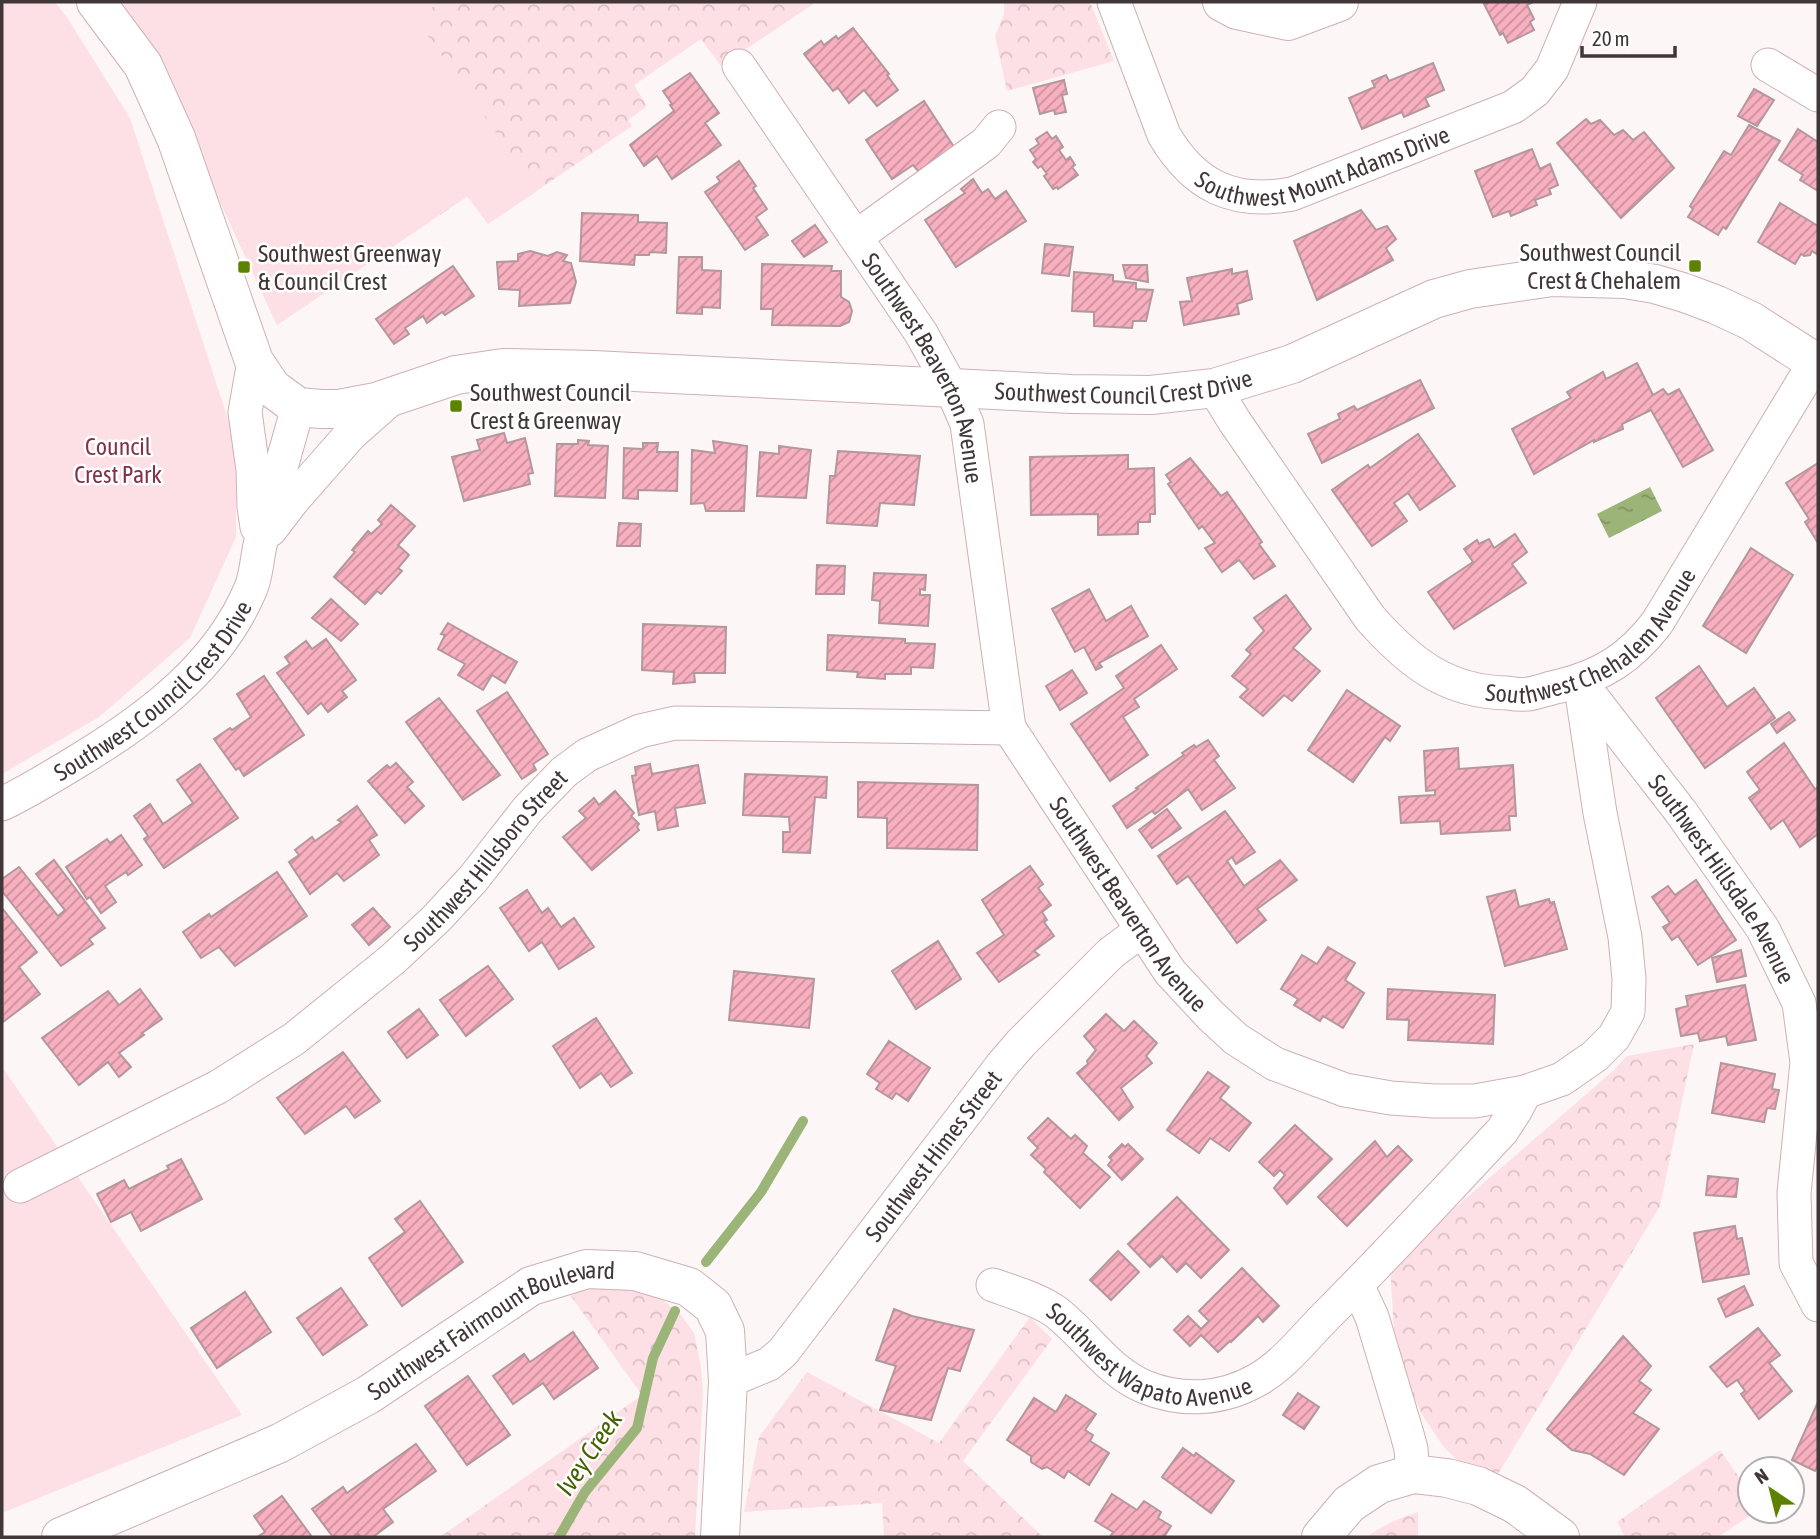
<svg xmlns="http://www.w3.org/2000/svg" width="1820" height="1539" viewBox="0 0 1820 1539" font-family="'Asap Condensed',sans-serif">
	<defs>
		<pattern id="forest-crowns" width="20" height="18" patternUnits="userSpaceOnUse" patternTransform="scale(1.75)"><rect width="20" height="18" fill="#fde0e5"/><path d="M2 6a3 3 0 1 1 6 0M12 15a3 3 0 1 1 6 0" fill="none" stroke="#dac1c5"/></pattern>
		<pattern id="water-ripples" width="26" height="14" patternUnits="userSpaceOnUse" patternTransform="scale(1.75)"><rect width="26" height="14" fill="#9bb478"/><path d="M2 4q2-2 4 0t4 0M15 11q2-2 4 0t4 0" fill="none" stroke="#809363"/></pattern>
		<pattern id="building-hatch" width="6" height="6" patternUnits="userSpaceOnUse" patternTransform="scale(1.75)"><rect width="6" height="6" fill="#f8afbf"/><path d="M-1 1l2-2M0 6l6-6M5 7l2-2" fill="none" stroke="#ca8f9c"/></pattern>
	</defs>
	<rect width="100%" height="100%" fill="#fcf6f7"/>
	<g fill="url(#forest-crowns)">
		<polygon points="118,2 816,2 721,66 701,39 634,85 647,106 628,120 632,126 488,224 468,196 277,325 161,74"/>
		<polygon points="1004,2 1090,2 1114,61 1007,91 995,36 1004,14"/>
		<polygon points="1694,1044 1660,1206 1495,1479 1469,1468 1457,1460 1443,1446 1423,1416 1411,1391 1395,1349 1391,1282 1391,1273 1398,1257 1613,1071 1627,1056"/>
		<polygon points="583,1284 642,1290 663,1300 681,1315 694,1333 701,1367 703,1392 695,1537 440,1537 642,1395 565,1288"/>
		<polygon points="1030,1317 1052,1339 963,1461 1043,1537 884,1537 882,1503 744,1512 759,1437 807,1372 939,1443"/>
		<polygon points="1720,1450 1750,1493 1750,1511 1757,1511 1718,1537 1625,1537 1617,1522"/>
		<path d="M 1418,1512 L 1418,1537 L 1367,1537 C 1383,1525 1399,1518 1418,1512 Z"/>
	</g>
	<g fill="#fde0e5">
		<polygon points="2,2 55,2 66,16 130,118 236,444 236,537 190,638 99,717 2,774"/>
		<polygon points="118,2 440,2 416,19 537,191 488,224 467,196 277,325 161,74"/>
		<polygon points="2,1067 242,1415 2,1513"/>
	</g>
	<polygon fill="url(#water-ripples)" points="1650,487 1662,511 1609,538 1597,514"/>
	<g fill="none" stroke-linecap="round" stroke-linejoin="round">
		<g stroke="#9bb478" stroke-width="10">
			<polyline points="706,1262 761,1192 803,1121"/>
			<polyline points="559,1537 585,1492 637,1428 653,1358 675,1311"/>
		</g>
	</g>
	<g fill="url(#building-hatch)" stroke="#b4979d" stroke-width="2">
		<polygon points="1488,2 1533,2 1527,5 1534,19 1530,22 1534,30 1508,43 1503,33 1500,35 1484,4"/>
		<polygon points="853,28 889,74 887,75 898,90 877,106 864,90 849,103 838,88 833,91 804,54 821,41 824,45 836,36 838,39"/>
		<polygon points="1433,63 1444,90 1425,98 1429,106 1404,117 1402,112 1362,129 1349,98 1375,87 1372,81 1386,75 1389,81"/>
		<polygon points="690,73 719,113 705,123 721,145 672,179 657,156 644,166 630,145 674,111 670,105 672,104 663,91"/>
		<polygon points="1064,80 1067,94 1062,95 1066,112 1055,114 1054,110 1040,114 1033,88"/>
		<polygon points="1754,89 1774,100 1757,126 1738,116"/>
		<polygon points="924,101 954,147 918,171 913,165 892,179 866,140"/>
		<polygon points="1586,119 1591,124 1600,120 1614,135 1623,130 1633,140 1644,132 1674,168 1621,218 1557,143"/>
		<polygon points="1749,125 1780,141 1726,229 1723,227 1718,235 1688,217 1693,209 1690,206 1724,151 1731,155"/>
		<polygon points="1798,129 1818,142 1818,191 1800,180 1803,175 1779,160"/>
		<polygon points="1047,132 1052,139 1056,136 1063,147 1059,150 1066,160 1070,157 1075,165 1072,167 1078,175 1058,189 1057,187 1053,189 1044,176 1047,174 1041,166 1038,168 1033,162 1036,159 1030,150 1039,144 1036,139"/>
		<polygon points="1532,149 1540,169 1550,164 1558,185 1549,189 1551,194 1535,200 1537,205 1511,216 1509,211 1493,217 1475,171"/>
		<polygon points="739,161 756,186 753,188 767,209 756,217 768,235 745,250 705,192 720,182 717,177"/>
		<polygon points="973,179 982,193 988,189 995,199 1006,191 1026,221 956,267 925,220 965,193 961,189"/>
		<polygon points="1780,203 1818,226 1818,255 1812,251 1810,255 1804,256 1801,254 1795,264 1758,242"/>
		<polygon points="1361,210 1376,230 1387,226 1396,239 1386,248 1393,260 1317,300 1294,241"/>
		<polygon points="582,213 638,215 638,222 667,223 666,253 650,252 649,255 635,255 634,265 580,261"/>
		<polygon points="815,225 827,242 804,257 792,241"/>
		<polygon points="1045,244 1073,247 1069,276 1042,273"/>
		<polygon points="530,251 548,256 557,252 567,255 563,261 571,263 576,282 570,303 519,306 520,290 499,289 497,262 518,261 518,254"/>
		<polygon points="679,257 702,257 702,270 721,271 720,308 702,307 702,314 677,313"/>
		<polygon points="762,264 832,266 831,271 841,271 841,297 849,302 852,311 849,322 840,326 772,325 773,309 761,309"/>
		<polygon points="1123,265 1147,265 1148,282 1126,278"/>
		<polygon points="453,266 474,296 445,315 442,312 427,323 423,316 405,328 409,334 394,344 376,319"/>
		<polygon points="1232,269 1232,274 1247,271 1252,299 1237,304 1239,314 1184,325 1180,302 1192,301 1187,278"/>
		<polygon points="1074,272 1113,275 1113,281 1136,283 1136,289 1153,290 1146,321 1133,321 1132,328 1094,326 1094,312 1072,311"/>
		<polygon points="1637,363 1653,395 1663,389 1668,395 1679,389 1713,450 1683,467 1651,410 1622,424 1623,429 1594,442 1594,440 1534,474 1512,429 1571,398 1567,392 1603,372 1606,379"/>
		<polygon points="1420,380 1434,408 1322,463 1308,434 1340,419 1338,414 1354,406 1357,410"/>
		<polygon points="504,433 507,443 525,438 533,473 528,474 530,484 464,501 452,457 480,450 477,440"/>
		<polygon points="1418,434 1455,486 1420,510 1408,493 1394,503 1407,521 1372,546 1332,490 1368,465 1370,468"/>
		<polygon points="578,440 589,441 588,445 608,446 605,498 555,496 557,444 578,444"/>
		<polygon points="713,441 747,446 744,511 706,511 704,503 691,504 692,450 715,453"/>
		<polygon points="643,443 658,443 657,452 678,452 677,491 638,490 638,499 623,498 624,448 643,449"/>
		<polygon points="779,446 811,450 806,498 757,496 760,452 779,454"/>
		<polygon points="838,451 920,456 914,505 880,503 877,526 827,523 830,476 835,476"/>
		<polygon points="1128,455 1128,469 1154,468 1155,514 1150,514 1150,522 1138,522 1138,534 1098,535 1098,514 1031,515 1030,457"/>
		<polygon points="1190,458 1221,496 1227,492 1262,542 1259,544 1275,566 1254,579 1239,560 1222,572 1205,548 1215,543 1202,526 1199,529 1168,484 1171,482 1166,475"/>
		<polygon points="1818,463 1818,543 1805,522 1809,519 1786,483"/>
		<polygon points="391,505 415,526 398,545 409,555 398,568 402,571 381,594 377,591 365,604 334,577 355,552 352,550 368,531 371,534 382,524 378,520"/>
		<polygon points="619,523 641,524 640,546 617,546"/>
		<polygon points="1515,534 1527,552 1512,564 1526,583 1454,629 1428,592 1473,562 1464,549 1477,540 1479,544 1489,539 1494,548"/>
		<polygon points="1751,548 1793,575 1746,653 1703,626"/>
		<polygon points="817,565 845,566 844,594 816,594"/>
		<polygon points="874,573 926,575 925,590 920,589 920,595 930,595 928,626 879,623 880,601 872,600"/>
		<polygon points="1089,589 1106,621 1131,606 1148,636 1099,663 1102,667 1096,670 1084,647 1075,652 1052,609"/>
		<polygon points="1286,595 1311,629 1293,648 1320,671 1292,701 1284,695 1263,716 1240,697 1248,689 1232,676 1251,654 1246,650 1264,631 1254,618"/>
		<polygon points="331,599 358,624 341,641 312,618"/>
		<polygon points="448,623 517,662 505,683 492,675 483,690 458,675 465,664 438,649 445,635 441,634"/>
		<polygon points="643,624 726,627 725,673 694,673 695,682 673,684 674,672 642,670"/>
		<polygon points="828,635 905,639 905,643 935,644 933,668 911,667 911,674 885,674 885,679 857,677 858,672 827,670"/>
		<polygon points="326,639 356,680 342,691 347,697 328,712 321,703 308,714 277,673 290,664 285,657 306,641 312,649"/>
		<polygon points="1161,645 1177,669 1134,699 1139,707 1123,717 1148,755 1110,781 1071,724 1124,688 1116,676"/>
		<polygon points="1699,666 1727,707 1754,688 1775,718 1705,768 1656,698"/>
		<polygon points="1072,670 1087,693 1060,710 1046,686"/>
		<polygon points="264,676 304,735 244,776 239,768 236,770 214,739 230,728 232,730 251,717 237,694"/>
		<polygon points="1347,690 1400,726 1390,741 1385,737 1353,782 1308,750"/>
		<polygon points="507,692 548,754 533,764 536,770 522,779 477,711"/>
		<polygon points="439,698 500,775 463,800 406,722"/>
		<polygon points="1789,712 1795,720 1777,733 1771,724"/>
		<polygon points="1208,740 1219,756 1214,760 1235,788 1202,810 1188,789 1155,814 1152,811 1127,828 1113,806 1138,789 1136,788 1184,755 1182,753 1194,745 1196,747"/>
		<polygon points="1784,743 1815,789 1818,787 1818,834 1800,847 1783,820 1771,829 1749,798 1760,790 1747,772"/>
		<polygon points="1458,748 1459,769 1513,765 1516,816 1509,816 1510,830 1441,834 1440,821 1401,823 1399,797 1435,795 1435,790 1426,791 1424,751"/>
		<polygon points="396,763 413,782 407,787 424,806 405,823 368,781 387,765 390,768"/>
		<polygon points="200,764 238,818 164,868 144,839 148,836 134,816 150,804 163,824 193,803 177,780"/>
		<polygon points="650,764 652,774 698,765 705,803 675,808 678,826 658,830 655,811 639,815 632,776 636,775 635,767"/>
		<polygon points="745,774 827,777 826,798 815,797 810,853 783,852 783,832 790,832 789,817 743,815"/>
		<polygon points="858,782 978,785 977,850 887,848 887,818 858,817"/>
		<polygon points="615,791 634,813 631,816 639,824 637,827 639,830 592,870 563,837 586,818 579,811 594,798 599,805"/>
		<polygon points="357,806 377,835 369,840 379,855 344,881 337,873 310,894 289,862 299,855 295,850 312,837 315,841 342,822 338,820"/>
		<polygon points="1167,809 1181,828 1152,848 1139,830"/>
		<polygon points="1225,811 1255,852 1236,864 1232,857 1227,861 1244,886 1280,860 1297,880 1257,909 1266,920 1237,943 1188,876 1177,884 1158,856"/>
		<polygon points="121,835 142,865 128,875 126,872 105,886 116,902 101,913 90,897 87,899 66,867 107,839 110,843"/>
		<polygon points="54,860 105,928 89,939 93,944 61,966 2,891 2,879 19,867 58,916 65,910 36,874"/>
		<polygon points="1030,866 1043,884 1038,888 1051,905 1042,912 1047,920 1044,922 1054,936 1034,951 1039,955 999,982 977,953 1004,935 982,900"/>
		<polygon points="277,872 307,916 235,966 219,947 201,958 183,932 209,914 211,917"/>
		<polygon points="1696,880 1736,940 1698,965 1678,936 1672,940 1663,927 1670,923 1652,897 1668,886 1675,895"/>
		<polygon points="527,890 542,913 548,908 561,927 574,918 594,947 559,969 542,942 529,951 500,908"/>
		<polygon points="1515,890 1519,907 1549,899 1550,903 1554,902 1567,949 1505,966 1487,897"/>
		<polygon points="2,908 37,952 19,967 40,994 3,1022"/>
		<polygon points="373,908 390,927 369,945 352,925"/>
		<polygon points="938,941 961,979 916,1009 892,971"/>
		<polygon points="1328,947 1355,963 1345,980 1364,993 1343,1028 1323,1016 1320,1021 1294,1005 1298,999 1281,989 1302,955 1317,964"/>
		<polygon points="1741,950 1746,976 1717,982 1712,958"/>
		<polygon points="488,966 513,999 466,1036 440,1000"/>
		<polygon points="734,971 814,979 809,1028 729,1020"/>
		<polygon points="1745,985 1756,1040 1728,1045 1726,1036 1700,1041 1698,1033 1681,1036 1676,1009 1688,1006 1686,996"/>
		<polygon points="140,989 162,1019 142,1033 144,1035 119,1053 131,1067 119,1077 108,1062 79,1085 42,1038 108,991 119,1005"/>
		<polygon points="1388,989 1495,995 1493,1044 1408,1040 1409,1020 1387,1019"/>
		<polygon points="419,1009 438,1035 407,1058 388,1032"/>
		<polygon points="1106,1014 1124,1031 1134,1021 1157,1043 1146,1056 1152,1063 1121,1088 1133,1107 1119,1120 1077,1073 1088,1064 1087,1061 1096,1050 1084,1036"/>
		<polygon points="596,1018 632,1073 611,1087 601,1073 580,1088 553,1046"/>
		<polygon points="889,1041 930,1068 908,1101 896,1093 892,1099 876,1089 880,1083 867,1074"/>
		<polygon points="343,1052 380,1101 355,1118 346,1106 305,1134 277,1098"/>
		<polygon points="1721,1063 1775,1074 1772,1089 1779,1090 1775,1109 1767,1108 1764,1122 1712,1113"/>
		<polygon points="1208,1072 1229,1087 1220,1098 1251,1123 1229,1151 1210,1138 1199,1153 1167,1130"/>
		<polygon points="1048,1118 1071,1139 1075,1135 1087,1146 1083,1153 1110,1177 1080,1208 1044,1172 1046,1169 1031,1155 1038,1148 1028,1138"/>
		<polygon points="1295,1125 1332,1159 1287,1204 1274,1188 1285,1175 1280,1170 1274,1176 1259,1162"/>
		<polygon points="1375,1141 1387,1157 1398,1146 1412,1160 1347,1226 1318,1197"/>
		<polygon points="1122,1144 1125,1147 1128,1144 1143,1159 1122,1180 1108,1165 1112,1160 1109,1157"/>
		<polygon points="181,1159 202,1199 141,1231 131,1212 111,1222 97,1194 124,1180 129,1189 169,1169 167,1166"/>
		<polygon points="1708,1176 1738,1179 1736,1197 1706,1195"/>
		<polygon points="1177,1197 1229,1250 1201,1278 1186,1263 1177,1272 1162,1256 1150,1267 1128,1244"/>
		<polygon points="420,1201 463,1262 402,1306 369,1258 405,1232 395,1219"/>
		<polygon points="1735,1226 1737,1239 1742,1238 1749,1274 1703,1282 1694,1233"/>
		<polygon points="1118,1251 1139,1272 1111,1300 1090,1280"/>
		<polygon points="1242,1268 1279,1306 1263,1322 1258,1316 1231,1342 1230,1341 1218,1352 1201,1335 1190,1346 1174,1330 1188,1316 1201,1329 1209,1321 1199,1311"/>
		<polygon points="1744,1286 1753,1305 1726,1317 1718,1299"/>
		<polygon points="341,1288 367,1325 323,1355 297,1318"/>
		<polygon points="245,1292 271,1332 217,1368 191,1328"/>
		<polygon points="894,1309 912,1316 974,1330 960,1371 948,1368 931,1420 880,1410 896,1366 876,1360"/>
		<polygon points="1758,1328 1780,1355 1769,1363 1792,1391 1759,1419 1741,1394 1745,1391 1737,1380 1727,1387 1710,1367"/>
		<polygon points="573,1332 598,1368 554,1399 543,1383 513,1404 493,1376 524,1354 530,1362"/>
		<polygon points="1623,1336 1651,1366 1639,1381 1651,1390 1633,1413 1659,1429 1624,1475 1590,1454 1572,1450 1547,1429"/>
		<polygon points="468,1376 510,1435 467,1465 425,1406"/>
		<polygon points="1298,1393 1319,1407 1304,1429 1283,1415"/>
		<polygon points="1066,1395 1096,1414 1085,1430 1093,1435 1090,1441 1109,1453 1089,1485 1068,1471 1064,1478 1047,1467 1042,1469 1031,1462 1031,1456 1007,1440 1034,1398 1056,1412"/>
		<polygon points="1818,1402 1818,1465 1815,1471 1792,1460"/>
		<polygon points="416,1444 436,1471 383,1509 393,1522 373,1537 361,1537 358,1534 354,1537 333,1537 312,1509 343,1487 347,1493"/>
		<polygon points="1183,1448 1194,1456 1196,1453 1234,1481 1211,1513 1162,1477"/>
		<polygon points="1112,1494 1137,1510 1144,1501 1161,1512 1158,1518 1171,1526 1164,1537 1110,1537 1113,1532 1095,1521"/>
		<polygon points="282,1496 312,1537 257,1537 265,1532 254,1516"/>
	</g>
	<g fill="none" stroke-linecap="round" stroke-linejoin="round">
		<defs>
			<g id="street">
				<path id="s1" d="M 1114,2 L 1164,135 C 1194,186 1233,205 1292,194 L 1513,107 L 1535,91 L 1552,69 L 1580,2"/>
				<polyline points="1768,65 1818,95"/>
				<path id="s2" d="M 739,66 L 921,333 L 952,389 L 967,424 L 1009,728 L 1170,972 L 1211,1016 L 1236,1039 L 1275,1064 L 1345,1090 L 1391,1098 L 1434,1101 L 1475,1101 L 1525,1092 L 1562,1079 L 1595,1056 L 1614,1037 L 1628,1012 L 1629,979 L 1625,937 L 1600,813 L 1580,681"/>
				<polyline points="856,237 986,143 999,127"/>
				<polyline points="254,361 245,412 253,470 254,507 257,527"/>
				<path id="s3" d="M 1214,388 L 1235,422 L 1370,618 C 1409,662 1446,692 1507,693 C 1514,694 1522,695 1529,694 C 1539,692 1550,688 1560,686 C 1603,675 1630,658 1657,623 L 1818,357"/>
				<polyline points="270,530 293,500 350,435 394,396"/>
				<path id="s4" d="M 1581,683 L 1681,812 L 1763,929 L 1799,1003 L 1807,1062 L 1794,1193 L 1796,1263 L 1818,1305"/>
				<path id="s5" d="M 2,804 C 29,791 55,775 81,759 C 150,717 219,665 251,588 C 257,573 257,556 261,541 C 272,496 286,451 298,407"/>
				<path id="s6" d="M 20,1186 L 218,1087 L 294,1039 L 393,959 L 436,919 L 473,879 L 528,809 L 564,772 L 587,755 L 640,731 L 675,723 L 1009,728"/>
				<path id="s7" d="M 993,1285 C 1013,1292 1040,1300 1056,1312 C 1087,1336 1108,1372 1145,1387 C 1182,1402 1222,1400 1257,1380 C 1284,1365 1305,1337 1327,1315 C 1387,1255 1444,1193 1502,1131 L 1515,1111 L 1525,1092"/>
				<polyline points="1357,1285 1372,1317 1407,1434 1411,1449 1413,1474"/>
				<path id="s8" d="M 728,1381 L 769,1364 L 783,1352 L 1002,1065 L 1021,1043 L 1111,953 L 1142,930"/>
			</g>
			<g id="secondary">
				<path id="s9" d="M 96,2 L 143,65 L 176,138 L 254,361 L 272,388 L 298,407 L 321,409 L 339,409 L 376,402 L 456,375 L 503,368 L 593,370 L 1071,394 L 1151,395 L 1214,388 L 1292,364 L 1434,299 L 1470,289 L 1552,277 L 1625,279 L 1655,284 L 1685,293 L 1717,305 L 1751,321 L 1818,364"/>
				<polyline points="1222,2 1237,10 1288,21 1339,2"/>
				<path id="s10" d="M 61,1537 L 280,1443 L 368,1395 L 531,1286 L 587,1269 L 635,1271 L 689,1287 L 713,1306 L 725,1331 L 728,1381 L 720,1537"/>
				<polyline points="1321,1537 1349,1504 1379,1484 1413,1474 1447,1478 1478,1486 1515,1504 1560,1537"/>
			</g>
		</defs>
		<use href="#street" stroke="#ceb0b6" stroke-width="35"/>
		<use href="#secondary" stroke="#ceb0b6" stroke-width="40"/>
		<use href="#street" stroke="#fff" stroke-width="33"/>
		<use href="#secondary" stroke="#fff" stroke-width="38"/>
	</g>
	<g fill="#5d8200" stroke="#fff" stroke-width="2.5">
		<rect x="1688" y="259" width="14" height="14" rx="3.5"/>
		<rect x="237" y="260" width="14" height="14" rx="3.5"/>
		<rect x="449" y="399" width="14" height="14" rx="3.5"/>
	</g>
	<g text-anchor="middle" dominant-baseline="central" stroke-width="5" stroke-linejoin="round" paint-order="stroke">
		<g font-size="24" fill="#413638" stroke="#fff">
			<text stroke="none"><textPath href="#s1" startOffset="329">Southwest Mount Adams Drive</textPath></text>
			<text stroke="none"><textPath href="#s2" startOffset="357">Southwest Beaverton Avenue</textPath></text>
			<text stroke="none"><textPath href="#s9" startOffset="1292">Southwest Council Crest Drive</textPath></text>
			<text stroke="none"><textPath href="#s3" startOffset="546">Southwest Chehalem Avenue</textPath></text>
			<text stroke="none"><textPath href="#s5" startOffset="191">Southwest Council Crest Drive</textPath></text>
			<text stroke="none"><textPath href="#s6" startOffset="574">Southwest Hillsboro Street</textPath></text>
			<text stroke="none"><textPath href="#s4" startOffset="242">Southwest Hillsdale Avenue</textPath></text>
			<text stroke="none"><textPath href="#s2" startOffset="945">Southwest Beaverton Avenue</textPath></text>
			<text stroke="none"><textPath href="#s8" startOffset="310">Southwest Himes Street</textPath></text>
			<text stroke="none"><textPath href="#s10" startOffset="481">Southwest Fairmount Boulevard</textPath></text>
			<text stroke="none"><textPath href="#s7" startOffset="178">Southwest Wapato Avenue</textPath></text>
		</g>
		<g font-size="24" fill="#413638" stroke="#fff" text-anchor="start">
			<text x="1681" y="252" text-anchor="end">Southwest Council<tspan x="1681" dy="28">Crest &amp; Chehalem</tspan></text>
			<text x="258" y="253">Southwest Greenway<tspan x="258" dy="28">&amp; Council Crest</tspan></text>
			<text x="470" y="392">Southwest Council<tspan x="470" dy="28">Crest &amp; Greenway</tspan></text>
		</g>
		<g font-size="24" fill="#843049" stroke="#fff">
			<text x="118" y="446">Council<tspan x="118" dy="28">Crest Park</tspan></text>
		</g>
		<g font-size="26" font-style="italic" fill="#456100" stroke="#fff">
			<text transform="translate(589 1453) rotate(-56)">Ivey Creek</text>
		</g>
	</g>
	<rect width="1820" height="1539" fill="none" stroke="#413638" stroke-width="7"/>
	<g transform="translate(1771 1490) rotate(325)"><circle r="33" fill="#ffffff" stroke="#b3afaf" stroke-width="2"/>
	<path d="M0-5L12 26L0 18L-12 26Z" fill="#5d8200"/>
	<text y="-10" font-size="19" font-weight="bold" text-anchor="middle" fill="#413638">N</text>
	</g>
	<path d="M1582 46v10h93v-10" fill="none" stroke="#413638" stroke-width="3.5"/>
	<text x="1592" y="46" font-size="21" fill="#413638" stroke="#ffffff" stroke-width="5" paint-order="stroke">20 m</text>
</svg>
